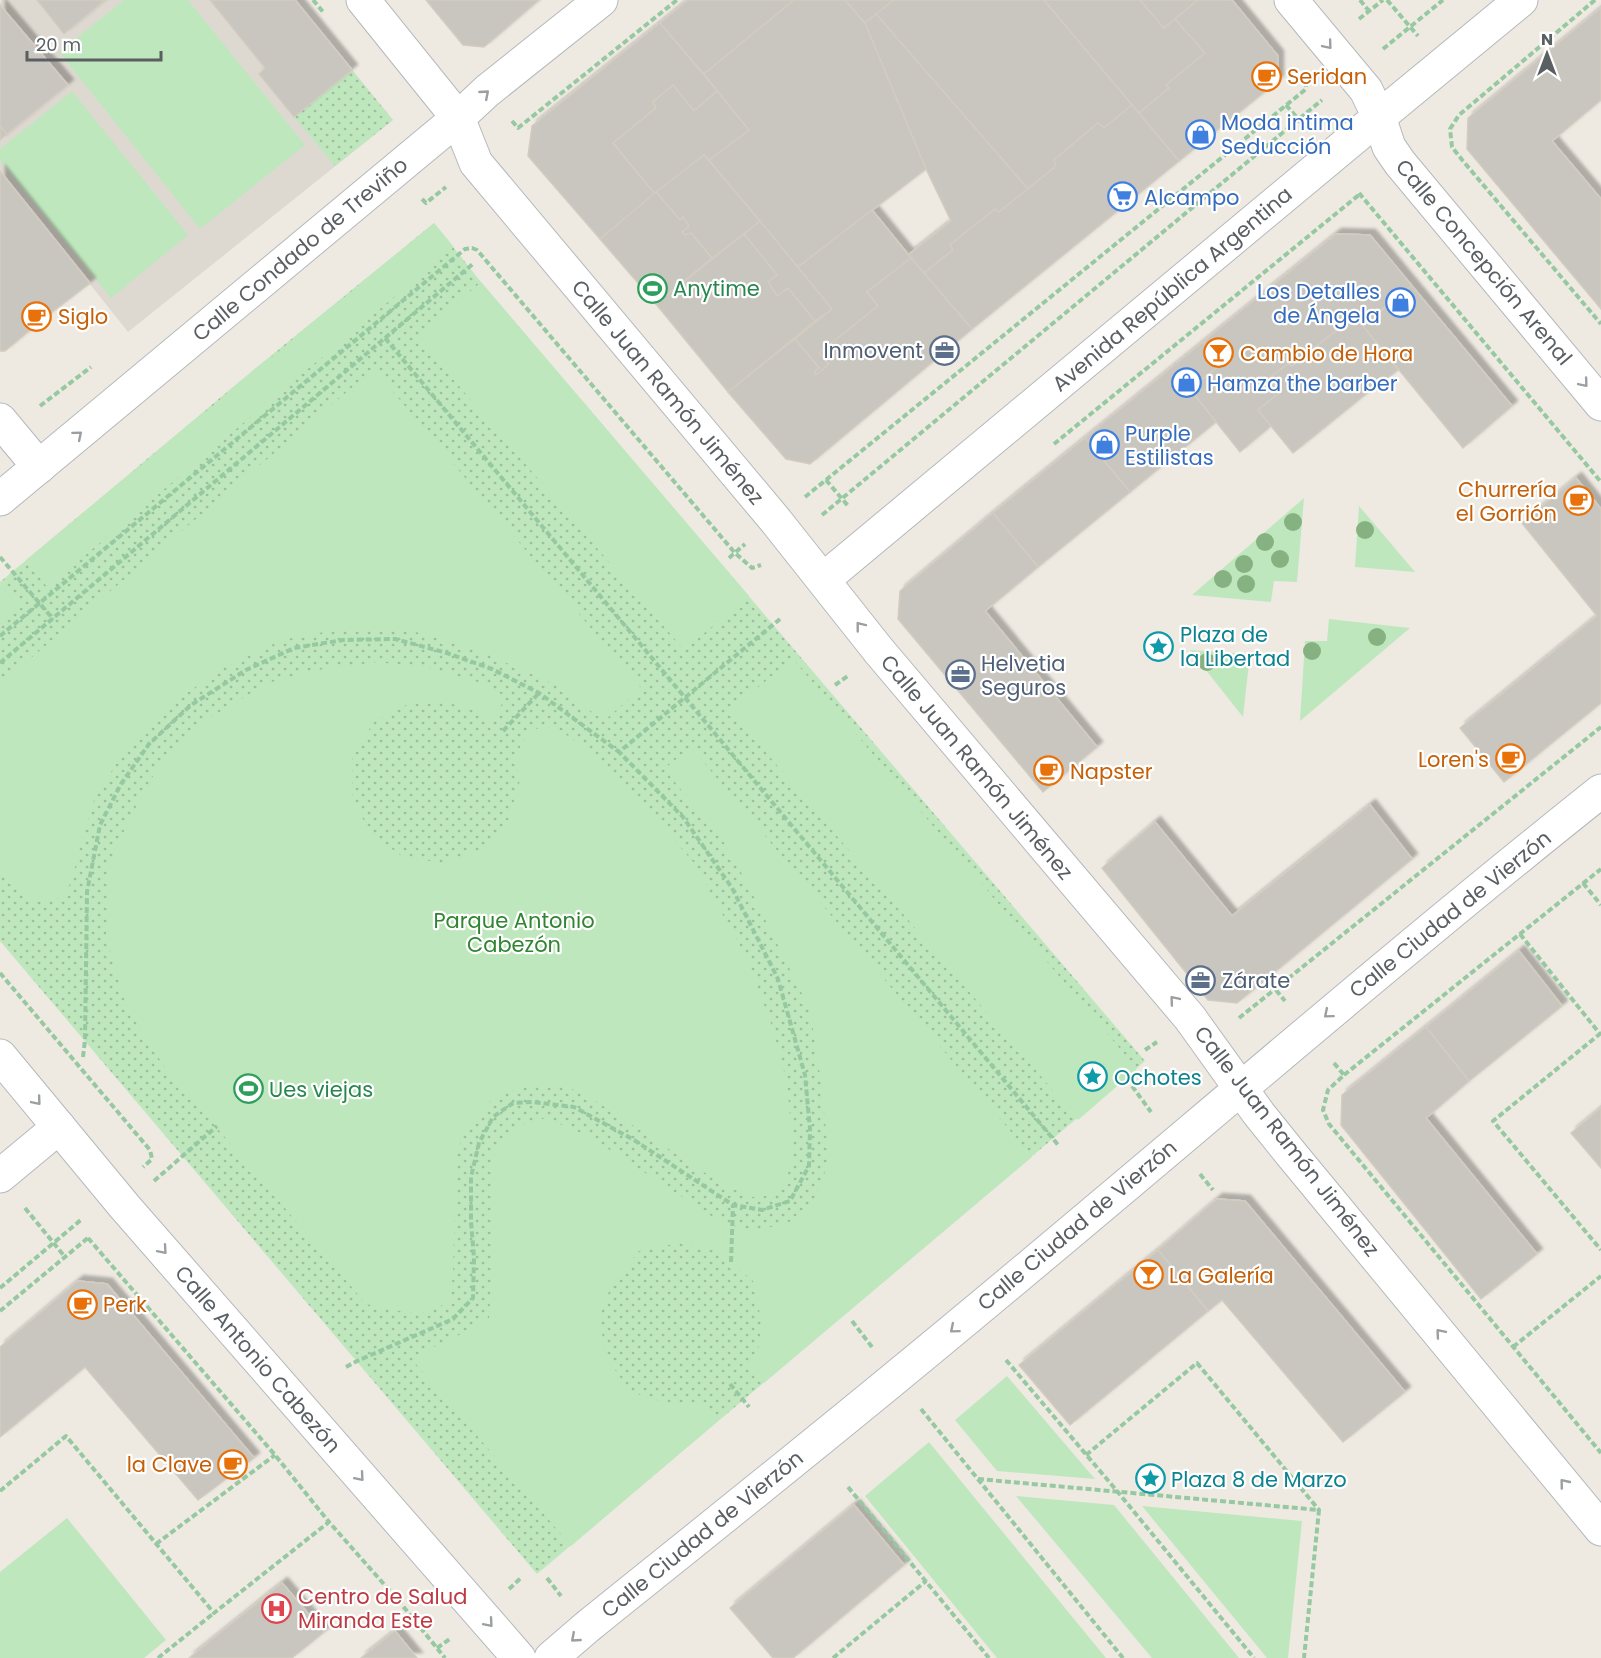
<svg xmlns="http://www.w3.org/2000/svg" width="1601" height="1658" viewBox="0 0 1601 1658" font-family="Poppins,sans-serif">
	<defs>
		<pattern id="park-dots" width="8" height="8" patternUnits="userSpaceOnUse" patternTransform="scale(1.5)"><rect width="8" height="8" fill="#bfe7bd"/><path d="M2 2h.1M6 6h.1" fill="none" stroke="#9ebe9d" stroke-width="1.8" stroke-linecap="round"/></pattern>
		<filter id="shadow"><feDropShadow dx="5.5" dy="-5.5" stdDeviation="1.5" flood-color="#0004"/></filter>
	</defs>
	<rect width="100%" height="100%" fill="#eeeae2"/>
	<polygon fill="#ded9d0" points="1,0 295,0 393,120 128,332 0,171 0,140 68,85 0,5"/>
	<g fill="url(#park-dots)">
		<polygon points="352,70 393,120 335,166 294,117"/>
		<polygon points="434,223 481,282 1145,1061 537,1574 0,941 0,582 257,367"/>
	</g>
	<g fill="#bfe7bd">
		<polygon points="124,0 188,0 305,145 200,229 59,52"/>
		<polygon points="72,91 188,235 111,298 0,160 0,149"/>
		<polygon points="434,223 454,247 47,587 26,560"/>
		<polygon points="481,282 749,596 684,650 417,337"/>
		<polygon points="374,369 641,688 604,721 556,685 480,651 409,630 340,629 282,640 223,668 168,706 125,749 94,800 78,853 72,881 62,896 48,902 26,899 0,867 0,684"/>
		<polygon points="1304,498 1297,582 1274,581 1271,602 1192,595"/>
		<polygon points="1359,506 1415,572 1355,567"/>
		<polygon points="0,586 22,607 0,625"/>
		<polygon points="1329,619 1410,628 1300,721 1305,641 1327,641"/>
		<polygon points="1190,650 1250,654 1243,717"/>
		<polygon points="793,659 1137,1069 1078,1120 730,710"/>
		<polygon points="377,662 429,668 478,682 505,696 500,708 491,722 478,712 443,701 406,705 374,722 352,756 352,797 370,833 403,857 443,863 481,849 509,819 520,780 515,756 530,730 540,728 557,728 607,765 649,811 694,863 748,960 773,1029 787,1083 793,1152 787,1178 768,1196 751,1197 722,1184 582,1092 560,1086 524,1086 493,1098 468,1126 456,1152 453,1274 450,1301 429,1312 405,1312 366,1304 162,1063 140,1030 124,999 106,937 109,863 131,816 163,758 206,720 268,683 317,670"/>
		<polygon points="691,747 1032,1157 764,1383 749,1366 758,1349 762,1324 753,1281 720,1252 679,1243 639,1251 611,1286 599,1318 607,1359 631,1392 673,1405 703,1404 719,1420 571,1546 415,1363 420,1351 443,1344 489,1318 491,1282 491,1161 498,1142 518,1126 546,1118 590,1137 716,1219 748,1231 787,1224 815,1199 829,1161 821,1082 810,1010 747,883 722,839 664,769"/>
		<polygon points="1007,1376 1095,1479 997,1471 955,1420"/>
		<polygon points="929,1442 1106,1658 997,1658 865,1496"/>
		<polygon points="1016,1496 1114,1505 1239,1658 1152,1658"/>
		<polygon points="1142,1506 1302,1521 1288,1658 1267,1658"/>
		<polygon points="67,1518 166,1640 144,1658 0,1658 0,1572"/>
	</g>
	<g fill="#c9c5bf" stroke="#d3ccc0" stroke-width="1.5" filter="url(#shadow)">
		<polygon points="37,0 105,0 64,34"/>
		<polygon points="210,0 295,0 352,70 294,117 259,74 265,68"/>
		<polygon points="426,0 539,0 484,47 463,45"/>
		<polygon points="688,0 794,0 704,74 660,23"/>
		<polygon points="794,0 845,0 865,23 926,169 798,267 709,160 749,130 704,74"/>
		<polygon points="845,0 894,0 865,23"/>
		<polygon points="894,0 1044,0 1132,105 1104,128 1098,123 1054,160 1056,166 1028,189 876,14"/>
		<polygon points="1044,0 1140,0 1164,28 1175,19 1205,53 1166,85 1169,88 1139,113"/>
		<polygon points="1140,0 1198,0 1164,28"/>
		<polygon points="1198,0 1232,0 1278,56 1278,81 1179,161 1139,113 1169,88 1166,85 1205,53 1175,19"/>
		<polygon points="0,5 68,85 7,134 0,126"/>
		<polygon points="1601,8 1601,100 1552,141 1601,199 1601,309 1467,149 1468,118"/>
		<polygon points="876,14 1028,189 999,212 995,209 950,245 953,250 924,273 908,255 951,221 926,169 865,23"/>
		<polygon points="660,23 717,91 694,111 673,85 653,102 656,108 613,143 655,194 600,239 528,156 532,126"/>
		<polygon points="673,85 694,111 717,91 749,130 709,160 704,155 655,194 613,143 656,108 653,102"/>
		<polygon points="1132,105 1179,161 972,329 924,273 953,250 950,245 995,209 999,212 1056,166 1054,160 1098,123 1104,128"/>
		<polygon points="0,126 7,134 0,140"/>
		<polygon points="704,155 760,221 712,258 691,233 684,235 682,232 689,226 683,217 680,220 656,192"/>
		<polygon points="0,171 90,283 47,316 5,351 0,351"/>
		<polygon points="656,192 680,220 683,217 689,226 682,232 684,235 691,233 712,258 656,304 600,239"/>
		<polygon points="872,210 911,258 867,292 878,306 819,353 829,364 816,375 814,372 819,368 795,339 832,309 798,267"/>
		<polygon points="760,221 832,309 815,321 788,288 777,296 768,282 777,275 744,234"/>
		<polygon points="744,234 777,275 768,282 777,296 788,288 815,321 728,392 656,304"/>
		<polygon points="1336,234 1370,235 1412,286 1366,321 1359,312 1292,366 1288,364 1269,378 1280,392 1258,410 1271,426 1240,452 1190,389 1221,364 1203,342"/>
		<polygon points="911,258 972,329 810,464 786,459 728,392 795,339 819,368 814,372 816,375 829,364 819,353 878,306 867,292"/>
		<polygon points="1412,286 1512,406 1463,448 1363,326"/>
		<polygon points="1359,312 1366,321 1363,326 1398,370 1371,390 1293,453 1258,410 1280,392 1269,378 1288,364 1292,366"/>
		<polygon points="1203,342 1221,364 1190,389 1216,422 1130,492 1085,438"/>
		<polygon points="1085,438 1130,492 1038,567 993,513"/>
		<polygon points="1576,478 1601,509 1601,703 1504,782 1460,728 1597,616 1522,523"/>
		<polygon points="993,513 1038,567 985,611 1097,747 1043,792 898,619 900,591"/>
		<polygon points="1370,805 1412,859 1237,1003 1208,1000 1102,868 1155,822 1232,916"/>
		<polygon points="1519,951 1562,1006 1469,1081 1426,1027"/>
		<polygon points="1426,1027 1469,1081 1426,1118 1537,1254 1481,1299 1341,1125 1342,1095"/>
		<polygon points="1601,1108 1601,1168 1571,1133"/>
		<polygon points="1217,1199 1245,1201 1405,1392 1343,1442 1222,1300 1208,1311 1158,1250"/>
		<polygon points="1158,1250 1208,1311 1070,1425 1019,1365"/>
		<polygon points="78,1281 107,1284 254,1458 198,1500 85,1367 0,1437 0,1347"/>
		<polygon points="854,1505 904,1565 793,1658 773,1658 730,1608"/>
		<polygon points="282,1583 324,1632 292,1658 189,1658"/>
		<polygon points="395,1631 417,1658 361,1658"/>
	</g>
	<g fill="none" stroke-linecap="round" stroke-linejoin="round">
		<defs>
			<g id="minor">
				<polyline points="363,0 458,118 476,163 776,521 879,651 1190,1018 1259,1114 1292,1155 1601,1529"/>
				<polyline points="1291,0 1366,90 1379,117 1389,147 1400,163 1601,404"/>
				<polyline points="0,420 39,467"/>
				<polyline points="0,499 458,118 487,91 601,0"/>
				<polyline points="824,579 1379,117 1521,0"/>
				<polyline points="0,1056 125,1207 519,1658"/>
				<polyline points="0,1176 59,1127"/>
				<path d="M 551,1658 L 587,1627 C 690,1544 793,1462 895,1378 C 1132,1184 1361,982 1601,791"/>
			</g>
		</defs>
		<use href="#minor" stroke="#b5b8bd" stroke-width="35"/>
		<g stroke="#96c8a1" stroke-width="4" stroke-dasharray="6 3" stroke-linecap="butt">
			<polyline points="313,0 324,13"/>
			<polyline points="1360,0 1369,11"/>
			<polyline points="1387,0 1418,36"/>
			<polyline points="1595,0 1459,115 1450,129 1452,147 1463,161 1601,324"/>
			<polyline points="1359,19 1383,0"/>
			<polyline points="1383,49 1443,0"/>
			<polyline points="1286,105 1305,127"/>
			<polyline points="512,121 518,128 677,0"/>
			<polyline points="1359,193 1601,482"/>
			<polyline points="422,199 426,203 446,187"/>
			<polyline points="385,338 474,263"/>
			<polyline points="40,406 91,367"/>
			<polyline points="1054,444 1360,194"/>
			<polyline points="826,480 849,507"/>
			<polyline points="805,497 1306,89 1306,82"/>
			<polyline points="822,515 1322,100"/>
			<polyline points="0,557 53,619"/>
			<polyline points="729,558 745,544"/>
			<polyline points="0,636 465,249 472,248 477,250 735,553 752,568 761,565"/>
			<polyline points="0,663 385,338 1059,1146"/>
			<polyline points="835,685 849,675"/>
			<polyline points="503,731 539,693"/>
			<polyline points="1583,883 1601,905"/>
			<polyline points="1520,934 1600,1034"/>
			<polyline points="0,973 150,1150 152,1159 143,1167"/>
			<polyline points="1276,990 1285,1001"/>
			<polyline points="1239,1018 1601,727"/>
			<polyline points="1601,1033 1493,1121 1601,1250"/>
			<polyline points="1145,1050 1157,1042"/>
			<polyline points="83,1057 85,1040 87,892 100,825 121,784 149,744 191,705 246,670 294,648 343,640 395,639 447,653 492,669 539,693 619,752 780,619"/>
			<polyline points="1334,1063 1344,1075 1328,1090 1323,1110 1329,1124 1601,1453"/>
			<polyline points="1344,1075 1601,869"/>
			<polyline points="1132,1086 1151,1112"/>
			<polyline points="1200,1174 1213,1190"/>
			<polyline points="154,1181 217,1126"/>
			<polyline points="25,1208 65,1257"/>
			<polyline points="88,1238 275,1455 329,1522"/>
			<polyline points="731,1262 733,1205"/>
			<polyline points="0,1288 82,1219"/>
			<polyline points="0,1311 89,1237"/>
			<polyline points="852,1321 872,1347"/>
			<polyline points="1513,1347 1601,1276"/>
			<polyline points="1006,1360 1117,1491 1254,1658"/>
			<polyline points="346,1367 357,1361 453,1319 473,1298 474,1258 471,1221 471,1177 479,1143 493,1117 513,1103 533,1102 574,1107 634,1140 733,1205 762,1210 790,1201 809,1166 810,1129 805,1075 778,979 732,888 683,817 619,752"/>
			<polyline points="730,1384 749,1407"/>
			<polyline points="921,1409 1123,1658"/>
			<polyline points="1086,1455 1197,1363 1319,1510"/>
			<polyline points="978,1479 1319,1510 1304,1658"/>
			<polyline points="848,1487 989,1658"/>
			<polyline points="0,1491 66,1436 214,1613 329,1522 398,1600 445,1658"/>
			<polyline points="156,1544 275,1455"/>
			<polyline points="547,1578 561,1596"/>
			<polyline points="509,1589 522,1577"/>
			<polyline points="437,1648 451,1638"/>
			<polyline points="158,1658 214,1613"/>
			<polyline points="833,1658 926,1581"/>
		</g>
		<use href="#minor" stroke="#fff" stroke-width="33"/>
	</g>
	<g fill="#86b281">
		<circle cx="1293" cy="522" r="9"/>
		<circle cx="1365" cy="530" r="9"/>
		<circle cx="1265" cy="542" r="9"/>
		<circle cx="1280" cy="559" r="9"/>
		<circle cx="1244" cy="564" r="9"/>
		<circle cx="1223" cy="579" r="9"/>
		<circle cx="1246" cy="584" r="9"/>
		<circle cx="1377" cy="637" r="9"/>
		<circle cx="1312" cy="651" r="9"/>
		<circle cx="1207" cy="662" r="9"/>
	</g>
	<defs><path id="oneway-chevron" d="M-2-3.5L2.5 0L-2 3.5" fill="none" stroke-width="1.6" stroke-linecap="round" stroke-linejoin="round" transform="scale(1.5)"/></defs>
	<g stroke="#9c9fa1">
		<use href="#oneway-chevron" transform="translate(1328 45) rotate(50)"/>
		<use href="#oneway-chevron" transform="translate(485 94) rotate(-41)"/>
		<use href="#oneway-chevron" transform="translate(1584 383) rotate(50)"/>
		<use href="#oneway-chevron" transform="translate(78 435) rotate(-40)"/>
		<use href="#oneway-chevron" transform="translate(860 626) rotate(-128)"/>
		<use href="#oneway-chevron" transform="translate(1174 1000) rotate(-130)"/>
		<use href="#oneway-chevron" transform="translate(1328 1014) rotate(140)"/>
		<use href="#oneway-chevron" transform="translate(37 1101) rotate(50)"/>
		<use href="#oneway-chevron" transform="translate(163 1250) rotate(49)"/>
		<use href="#oneway-chevron" transform="translate(954 1329) rotate(140)"/>
		<use href="#oneway-chevron" transform="translate(1440 1333) rotate(-130)"/>
		<use href="#oneway-chevron" transform="translate(360 1477) rotate(49)"/>
		<use href="#oneway-chevron" transform="translate(1564 1483) rotate(-129)"/>
		<use href="#oneway-chevron" transform="translate(489 1623) rotate(49)"/>
		<use href="#oneway-chevron" transform="translate(575 1638) rotate(139)"/>
	</g>
	<defs>
		<symbol id="cafe-ring" viewBox="-11 -11 22 22"><circle r="9.5" fill="#fff" stroke="#e8710a" stroke-width="1.5"/><path d="M-5.5-4.5H6V0H3Q3 3.5 0 3.5H-2.5Q-5.5 3.5-5.5 0ZM3-3.2v2h1.7v-2ZM-6 4.5H4V6H-6Z" fill="#e8710a"/></symbol>
		<symbol id="shop-ring" viewBox="-11 -11 22 22"><circle r="9.5" fill="#fff" stroke="#3f7fe0" stroke-width="1.5"/><path d="M-5-2.5h2.3a2.7 3.5 0 0 1 5.4 0H5L5.5 6h-11ZM-1.5-2.5h3a1.5 2.3 0 0 0-3 0Z" fill="#3f7fe0"/></symbol>
		<symbol id="supermarket-ring" viewBox="-11 -11 22 22"><circle r="9.5" fill="#fff" stroke="#3f7fe0" stroke-width="1.5"/><path d="M-6-5.5h2.5l.6 2H6L4.5 2H-2.5L-4.4-4H-6ZM-1.5 3.2a1.3 1.3 0 1 0 .1 0ZM3 3.2a1.3 1.3 0 1 0 .1 0Z" fill="#3f7fe0"/></symbol>
		<symbol id="stadium-ring" viewBox="-11 -11 22 22"><circle r="9.5" fill="#fff" stroke="#2e9e5b" stroke-width="1.5"/><path d="M0-5a6.5 5 0 1 0 0 10a6.5 5 0 1 0 0-10ZM-3.5-1.8h7v3.6h-7Z" fill="#2e9e5b"/></symbol>
		<symbol id="office-ring" viewBox="-11 -11 22 22"><circle r="9.5" fill="#fff" stroke="#5c6f8a" stroke-width="1.5"/><path d="M-6-3h4V-5.5h4V-3h4V5H-6ZM-1-4.5V-3h2v-1.5ZM-6 0V1H6V0Z" fill="#5c6f8a"/></symbol>
		<symbol id="bar-ring" viewBox="-11 -11 22 22"><circle r="9.5" fill="#fff" stroke="#e8710a" stroke-width="1.5"/><path d="M-6-5H6L.8 .8V4.5H3.5V6h-7V4.5H-.8V.8Z" fill="#e8710a"/></symbol>
		<symbol id="sight-ring" viewBox="-11 -11 22 22"><circle r="9.5" fill="#fff" stroke="#0f9aa8" stroke-width="1.5"/><path d="M0-6L1.8-2.2L6-1.7L2.9 1.2L3.7 5.4L0 3.3L-3.7 5.4L-2.9 1.2L-6-1.7L-1.8-2.2Z" fill="#0f9aa8"/></symbol>
		<symbol id="hospital-ring" viewBox="-11 -11 22 22"><circle r="9.5" fill="#fff" stroke="#e0444e" stroke-width="1.5"/><path d="M-5-5h3v3.5h4V-5h3V5h-3V1.5h-4V5h-3Z" fill="#e0444e"/></symbol>
	</defs>
	<g fill-rule="evenodd">
		<use href="#cafe-ring" x="1250" y="60" width="33" height="33"/>
		<use href="#shop-ring" x="1184" y="118" width="33" height="33"/>
		<use href="#supermarket-ring" x="1106" y="180" width="33" height="33"/>
		<use href="#stadium-ring" x="636" y="272" width="33" height="33"/>
		<use href="#shop-ring" x="1384" y="286" width="33" height="33"/>
		<use href="#cafe-ring" x="20" y="300" width="33" height="33"/>
		<use href="#office-ring" x="928" y="334" width="33" height="33"/>
		<use href="#bar-ring" x="1202" y="336" width="33" height="33"/>
		<use href="#shop-ring" x="1170" y="366" width="33" height="33"/>
		<use href="#shop-ring" x="1088" y="428" width="33" height="33"/>
		<use href="#cafe-ring" x="1562" y="484" width="33" height="33"/>
		<use href="#sight-ring" x="1142" y="630" width="33" height="33"/>
		<use href="#office-ring" x="944" y="658" width="33" height="33"/>
		<use href="#cafe-ring" x="1494" y="742" width="33" height="33"/>
		<use href="#cafe-ring" x="1032" y="754" width="33" height="33"/>
		<use href="#office-ring" x="1184" y="964" width="33" height="33"/>
		<use href="#sight-ring" x="1076" y="1060" width="33" height="33"/>
		<use href="#stadium-ring" x="232" y="1072" width="33" height="33"/>
		<use href="#bar-ring" x="1132" y="1258" width="33" height="33"/>
		<use href="#cafe-ring" x="66" y="1288" width="33" height="33"/>
		<use href="#cafe-ring" x="216" y="1448" width="33" height="33"/>
		<use href="#sight-ring" x="1134" y="1462" width="33" height="33"/>
		<use href="#hospital-ring" x="260" y="1592" width="33" height="33"/>
	</g>
	<g text-anchor="middle" dominant-baseline="central" stroke-width="4.5" stroke-linejoin="round" paint-order="stroke">
		<g font-size="21" fill="#c56008" stroke="#fff" text-anchor="start">
			<text x="1287" y="76">Seridan</text>
			<text x="58" y="316">Siglo</text>
			<text x="1240" y="353">Cambio de Hora</text>
			<text x="1557" y="489" text-anchor="end">Churrería<tspan x="1557" dy="24">el Gorrión</tspan></text>
			<text x="1489" y="759" text-anchor="end">Loren's</text>
			<text x="1070" y="771">Napster</text>
			<text x="1169" y="1275">La Galería</text>
			<text x="103" y="1304">Perk</text>
			<text x="212" y="1464" text-anchor="end">la Clave</text>
		</g>
		<g font-size="21" fill="#366cbe" stroke="#fff" text-anchor="start">
			<text x="1221" y="122">Moda intima<tspan x="1221" dy="24">Seducción</tspan></text>
			<text x="1144" y="197">Alcampo</text>
			<text x="1380" y="291" text-anchor="end">Los Detalles<tspan x="1380" dy="24">de Ángela</tspan></text>
			<text x="1207" y="383">Hamza the barber</text>
			<text x="1125" y="433">Purple<tspan x="1125" dy="24">Estilistas</tspan></text>
		</g>
		<g font-size="21" fill="#5a5f63" stroke="#fff">
			<text transform="translate(300 249) rotate(-40)">Calle Condado de Treviño</text>
			<text transform="translate(1484 262) rotate(50)">Calle Concepción Arenal</text>
			<text transform="translate(1172 289) rotate(-40)">Avenida República Argentina</text>
			<text transform="translate(668 392) rotate(50)">Calle Juan Ramón Jiménez</text>
			<text transform="translate(977 767) rotate(50)">Calle Juan Ramón Jiménez</text>
			<text transform="translate(1450 914) rotate(-39)">Calle Ciudad de Vierzón</text>
			<text transform="translate(1287 1141) rotate(52)">Calle Juan Ramón Jiménez</text>
			<text transform="translate(1077 1225) rotate(-40)">Calle Ciudad de Vierzón</text>
			<text transform="translate(258 1359) rotate(49)">Calle Antonio Cabezón</text>
			<text transform="translate(702 1534) rotate(-39)">Calle Ciudad de Vierzón</text>
		</g>
		<g font-size="21" fill="#27864d" stroke="#fff" text-anchor="start">
			<text x="673" y="288">Anytime</text>
			<text x="269" y="1089">Ues viejas</text>
		</g>
		<g font-size="21" fill="#4e5e75" stroke="#fff" text-anchor="start">
			<text x="923" y="350" text-anchor="end">Inmovent</text>
			<text x="981" y="663">Helvetia<tspan x="981" dy="24">Seguros</tspan></text>
			<text x="1222" y="980">Zárate</text>
		</g>
		<g font-size="21" fill="#0d838f" stroke="#fff" text-anchor="start">
			<text x="1180" y="634">Plaza de<tspan x="1180" dy="24">la Libertad</tspan></text>
			<text x="1114" y="1077">Ochotes</text>
			<text x="1171" y="1479">Plaza 8 de Marzo</text>
		</g>
		<g font-size="21" fill="#318431" stroke="#fff">
			<text x="514" y="920">Parque Antonio<tspan x="514" dy="24">Cabezón</tspan></text>
		</g>
		<g font-size="21" fill="#be3a42" stroke="#fff" text-anchor="start">
			<text x="298" y="1596">Centro de Salud<tspan x="298" dy="24">Miranda Este</tspan></text>
		</g>
	</g>
	<g transform="translate(1547 54)" stroke="#ffffff" stroke-width="4.5" paint-order="stroke">
	<path d="M0-4.5L10 22L0 15L-10 22Z" fill="#5a5f63"/>
	<text y="-9" font-size="16" font-weight="bold" text-anchor="middle" fill="#5a5f63">N</text>
	</g>
	<path d="M27 51v9h134v-9" fill="none" stroke="#5a5f63" stroke-width="3"/>
	<text x="36" y="51" font-size="18" fill="#5a5f63" stroke="#ffffff" stroke-width="4.5" paint-order="stroke">20 m</text>
</svg>
